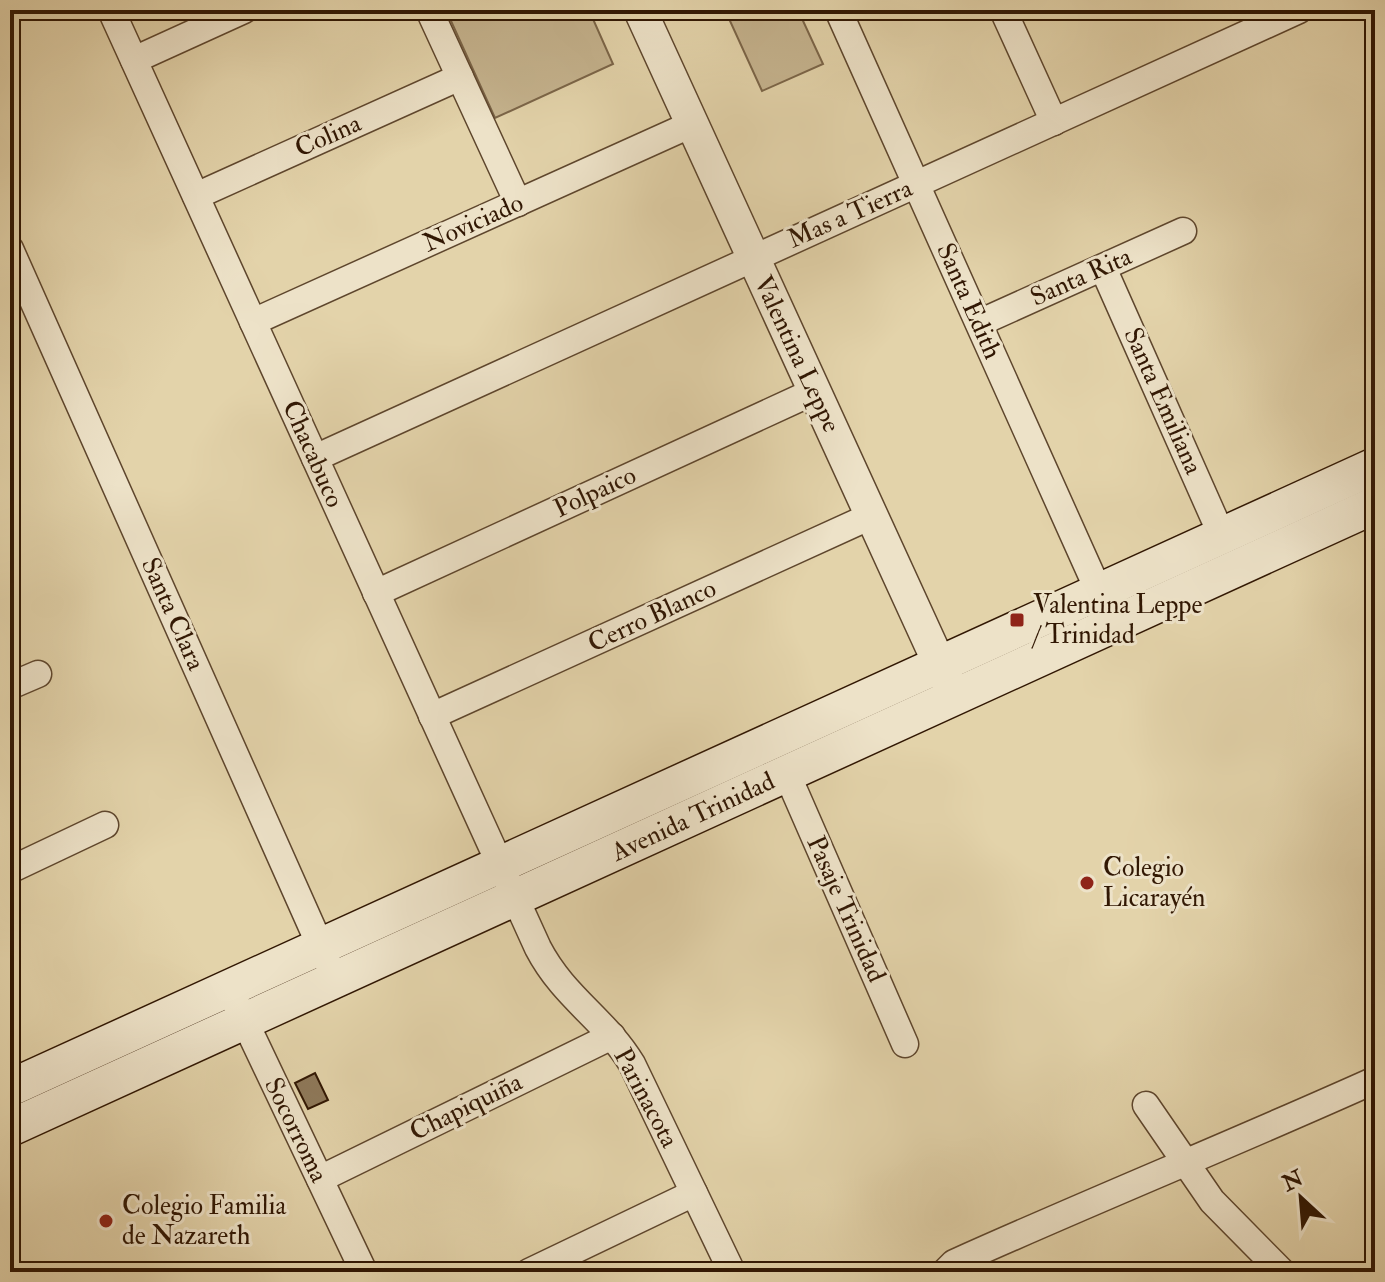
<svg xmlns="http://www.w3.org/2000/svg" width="1385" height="1282" viewBox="0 0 1385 1282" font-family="'IM FELL Double Pica',serif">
	<rect width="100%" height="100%" fill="#e3d3aa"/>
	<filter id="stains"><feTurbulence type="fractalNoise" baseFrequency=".0025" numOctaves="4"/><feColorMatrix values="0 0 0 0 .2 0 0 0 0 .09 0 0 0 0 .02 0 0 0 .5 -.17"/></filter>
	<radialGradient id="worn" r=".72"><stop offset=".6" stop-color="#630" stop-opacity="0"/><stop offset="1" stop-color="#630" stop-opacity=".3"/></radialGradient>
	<g fill="#c5b38e" stroke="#7b6548" stroke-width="2">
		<polygon points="446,10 589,10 613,64 495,118"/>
		<polygon points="725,10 798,10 823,64 762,91"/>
	</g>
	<polygon fill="#8e795a" stroke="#311703" stroke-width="2" points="315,1073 328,1100 308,1109 295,1083"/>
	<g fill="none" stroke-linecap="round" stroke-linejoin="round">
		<defs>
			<g id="minor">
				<path d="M 111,10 L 538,948 C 564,998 605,1019 632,1064 L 732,1272"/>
				<polyline points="429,10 518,203"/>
				<polyline points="838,10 1099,592"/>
				<polyline points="1003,10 1054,122"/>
				<polyline points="134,60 244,10"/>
				<polyline points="196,196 460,77"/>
				<polyline points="10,249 327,961"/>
				<polyline points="1103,268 1222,536"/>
				<polyline points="253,322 692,124"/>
				<polyline points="979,323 1183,231"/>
				<polyline points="315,458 1299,10"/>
				<polyline points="376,593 815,391"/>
				<polyline points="10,686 38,674"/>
				<polyline points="432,716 871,516"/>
				<polyline points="787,774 905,1044"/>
				<polyline points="10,870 105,825"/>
				<polyline points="237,1005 364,1272"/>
				<polyline points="1146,1105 1212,1201 1282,1272"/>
				<polyline points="320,1179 612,1036"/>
				<polyline points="529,1272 694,1193"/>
				<path d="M 945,1272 L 954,1263 C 1094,1200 1235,1143 1375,1080"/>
			</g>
			<polyline id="tertiary" points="640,10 950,687"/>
			<g id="secondary">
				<polyline points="10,1088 1375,466"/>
				<polyline points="10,1128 1375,505"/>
			</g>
		</defs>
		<use href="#minor" stroke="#5e462d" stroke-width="29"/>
		<use href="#tertiary" stroke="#5e462d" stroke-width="35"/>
		<use href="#secondary" stroke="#311703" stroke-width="39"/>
		<use href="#minor" stroke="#ede2c8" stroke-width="26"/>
		<use href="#tertiary" stroke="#ede2c8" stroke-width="32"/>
		<use href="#secondary" stroke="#ede2c8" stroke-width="36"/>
	</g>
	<g fill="#8f2418" stroke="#ede2c8" stroke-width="3">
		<rect x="1009" y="612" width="16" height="16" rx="4"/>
		<circle cx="1087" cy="883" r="8"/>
		<circle cx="106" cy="1221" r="8"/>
	</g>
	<g text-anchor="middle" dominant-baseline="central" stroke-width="6" stroke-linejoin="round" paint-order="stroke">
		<g font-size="26" fill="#311703" stroke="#ede2c8">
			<text transform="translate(328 136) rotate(-24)">Colina</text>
			<text transform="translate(850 214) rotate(-24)">Mas a Tierra</text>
			<text transform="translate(473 223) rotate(-24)">Noviciado</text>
			<text transform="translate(1081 277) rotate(-24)">Santa Rita</text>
			<text transform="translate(969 301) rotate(66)">Santa Edith</text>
			<text transform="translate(797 354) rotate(65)">Valentina Leppe</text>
			<text transform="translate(1163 401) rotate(66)">Santa Emiliana</text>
			<text transform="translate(313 454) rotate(66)">Chacabuco</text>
			<text transform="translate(595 492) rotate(-25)">Polpaico</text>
			<text transform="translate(173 614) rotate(66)">Santa Clara</text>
			<text transform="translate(652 616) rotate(-25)">Cerro Blanco</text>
			<text transform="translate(693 817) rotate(-25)">Avenida Trinidad</text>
			<text transform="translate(846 909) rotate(66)">Pasaje Trinidad</text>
			<text transform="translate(646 1098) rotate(62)">Parinacota</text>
			<text transform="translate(466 1107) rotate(-26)">Chapiquiña</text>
			<text transform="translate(296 1130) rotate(64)">Socorroma</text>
		</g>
		<g font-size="26" fill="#311703" stroke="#ede2c8" text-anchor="start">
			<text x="1033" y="605">Valentina Leppe<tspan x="1033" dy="30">/ Trinidad</tspan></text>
			<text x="1103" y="868">Colegio<tspan x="1103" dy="30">Licarayén</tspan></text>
			<text x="122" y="1206">Colegio Familia<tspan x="122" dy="30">de Nazareth</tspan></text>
		</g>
	</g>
	<rect width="1385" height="1282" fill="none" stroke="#e3d3aa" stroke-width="40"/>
	<rect x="12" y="12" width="1361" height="1258" fill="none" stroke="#311703" stroke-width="4"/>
	<rect x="20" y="20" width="1345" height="1242" fill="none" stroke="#311703" stroke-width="2"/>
	<g transform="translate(1301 1198) rotate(334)" stroke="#ede2c8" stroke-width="6" paint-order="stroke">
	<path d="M0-6L14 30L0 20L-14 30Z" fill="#311703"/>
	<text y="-12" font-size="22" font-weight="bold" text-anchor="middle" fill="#311703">N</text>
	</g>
	<rect width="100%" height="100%" filter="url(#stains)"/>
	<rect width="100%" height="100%" fill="url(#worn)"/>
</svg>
